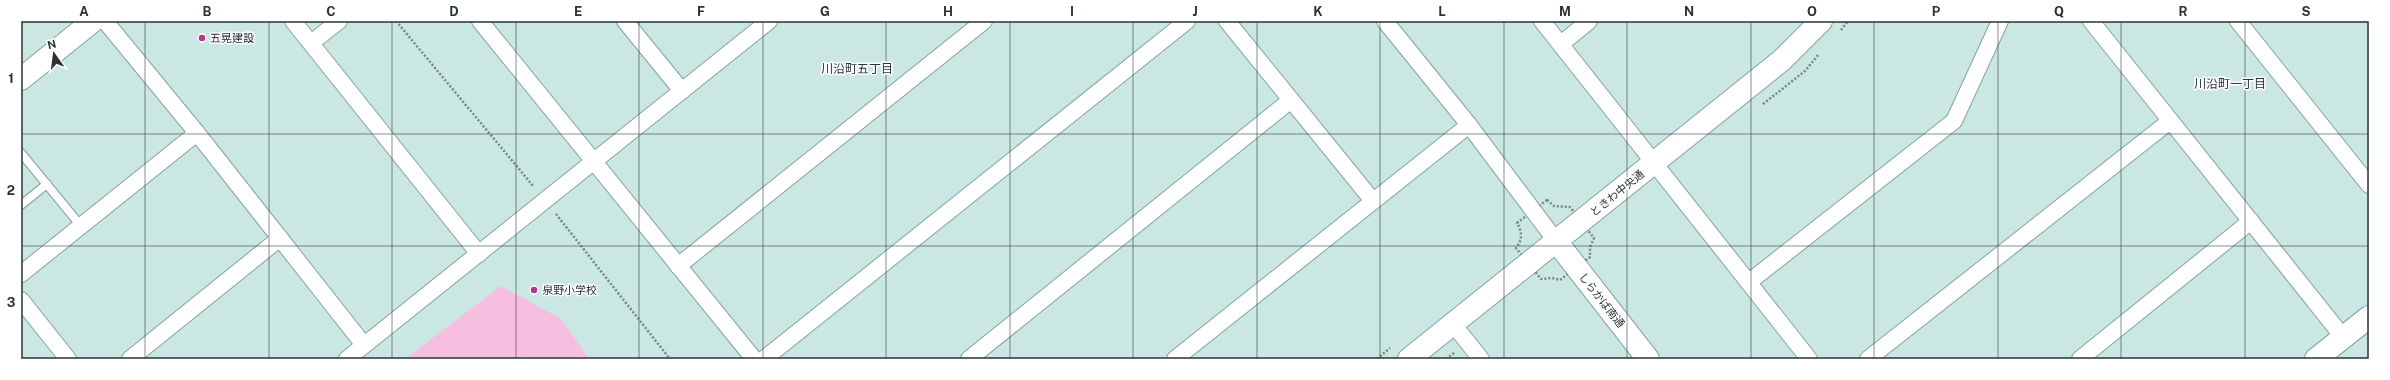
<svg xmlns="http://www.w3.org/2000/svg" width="2390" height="380" viewBox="0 0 2390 380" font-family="'Public Sans','Noto Sans JP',sans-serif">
	<rect width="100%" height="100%" fill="#cae7e3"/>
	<polygon fill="#f6bfe0" points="501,286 561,319 589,359 405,359"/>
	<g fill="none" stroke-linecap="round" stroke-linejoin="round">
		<defs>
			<g id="lane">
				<polyline points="21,153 81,226"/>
				<polyline points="21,205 47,184"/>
			</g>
			<g id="street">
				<polyline points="105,21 197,133 364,345"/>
				<polyline points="293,21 479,254"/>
				<polyline points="480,21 754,359"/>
				<polyline points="625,21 682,91"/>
				<polyline points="1227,21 1373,201"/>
				<polyline points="1385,21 1469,125 1556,241"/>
				<polyline points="1542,21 1809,359"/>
				<polyline points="2091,21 2343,337"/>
				<polyline points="2238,21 2369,185"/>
				<polyline points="311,43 339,21"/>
				<polyline points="1561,44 1589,21"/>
				<polyline points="678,266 984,21"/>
				<polyline points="21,274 197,133"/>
				<polyline points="1749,282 1954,121 2000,21"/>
				<polyline points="21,300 68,359"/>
				<polyline points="1453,324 1481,359"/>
				<polyline points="130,359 280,238"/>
				<polyline points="347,359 769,21"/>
				<polyline points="764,359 1187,21"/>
				<polyline points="969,359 1291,100"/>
				<polyline points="1175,359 1469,125"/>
				<polyline points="1868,359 2170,121"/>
				<polyline points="2080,359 2251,221"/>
			</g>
			<g id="secondary">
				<polyline points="21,79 93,21"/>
				<polyline points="1556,241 1648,359"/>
				<polyline points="1409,359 1782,60 1821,21"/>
				<polyline points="2316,359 2369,317"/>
			</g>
		</defs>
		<use href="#lane" stroke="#87a29f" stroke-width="10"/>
		<use href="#street" stroke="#87a29f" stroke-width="18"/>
		<use href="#secondary" stroke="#87a29f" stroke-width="24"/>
		<g stroke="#738784" stroke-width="2.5" stroke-dasharray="2 2" stroke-linecap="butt">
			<polyline points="396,21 534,187"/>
			<polyline points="1841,30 1848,21"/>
			<polyline points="1763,104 1805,71 1819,54"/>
			<path d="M 1547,200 L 1554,206 L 1570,207 L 1594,238 L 1590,247 L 1590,257 L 1560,280 L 1552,278 L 1541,279 L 1516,248 C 1523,239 1522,232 1517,223 Z"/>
			<polyline points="556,214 670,359"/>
			<polyline points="1377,359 1390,348"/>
			<polyline points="1446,359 1454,353"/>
		</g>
		<use href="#lane" stroke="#fff" stroke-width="8"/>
		<use href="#street" stroke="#fff" stroke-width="16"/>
		<use href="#secondary" stroke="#fff" stroke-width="22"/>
	</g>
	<path fill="none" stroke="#293433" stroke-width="1" stroke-opacity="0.55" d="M 145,21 L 145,359M 269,21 L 269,359M 392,21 L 392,359M 516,21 L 516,359M 639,21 L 639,359M 763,21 L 763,359M 886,21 L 886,359M 1010,21 L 1010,359M 1133,21 L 1133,359M 1257,21 L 1257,359M 1380,21 L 1380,359M 1504,21 L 1504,359M 1627,21 L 1627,359M 1751,21 L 1751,359M 1874,21 L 1874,359M 1998,21 L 1998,359M 2121,21 L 2121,359M 2245,21 L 2245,359M 21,134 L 2369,134M 21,246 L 2369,246"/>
	<g fill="#b0388d" stroke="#fff" stroke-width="1.5">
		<circle cx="202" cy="38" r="4"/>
		<circle cx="534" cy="290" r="4"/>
	</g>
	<g text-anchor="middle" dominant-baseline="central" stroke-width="3" stroke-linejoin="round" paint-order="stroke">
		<g font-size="11" fill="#293433" stroke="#fff" text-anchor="start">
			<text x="210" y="38">五晃建設</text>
			<text x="542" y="290">泉野小学校</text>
		</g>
		<g font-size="11" fill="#293433" stroke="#fff">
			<text transform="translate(1617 193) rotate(-39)">ときわ中央通</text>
			<text transform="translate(1602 300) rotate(52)">しらかば南通</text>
		</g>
		<g font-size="12" fill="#293433" stroke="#fff">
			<text x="857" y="69">川沿町五丁目</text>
			<text x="2230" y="84">川沿町一丁目</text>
		</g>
	</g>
	<rect width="2390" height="380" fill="none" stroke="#ffffff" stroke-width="44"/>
	<g transform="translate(54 54) rotate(346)" stroke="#ffffff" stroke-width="3" paint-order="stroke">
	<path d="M0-3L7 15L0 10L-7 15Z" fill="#293433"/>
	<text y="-6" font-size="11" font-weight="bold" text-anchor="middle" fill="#293433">N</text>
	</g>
	<rect x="22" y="22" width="2346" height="336" fill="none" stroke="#293433" stroke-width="1.5"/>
	<g font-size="13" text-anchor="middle" font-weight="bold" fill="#293433">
		<text x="84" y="16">A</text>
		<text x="207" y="16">B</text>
		<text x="331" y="16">C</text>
		<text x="454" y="16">D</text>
		<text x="578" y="16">E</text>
		<text x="701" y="16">F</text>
		<text x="825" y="16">G</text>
		<text x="948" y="16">H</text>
		<text x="1072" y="16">I</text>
		<text x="1195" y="16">J</text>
		<text x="1318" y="16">K</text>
		<text x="1442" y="16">L</text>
		<text x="1565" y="16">M</text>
		<text x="1689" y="16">N</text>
		<text x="1812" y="16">O</text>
		<text x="1936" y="16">P</text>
		<text x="2059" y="16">Q</text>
		<text x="2183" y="16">R</text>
		<text x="2306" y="16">S</text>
		<text x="11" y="83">1</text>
		<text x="11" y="195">2</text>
		<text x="11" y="307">3</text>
	</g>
</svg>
